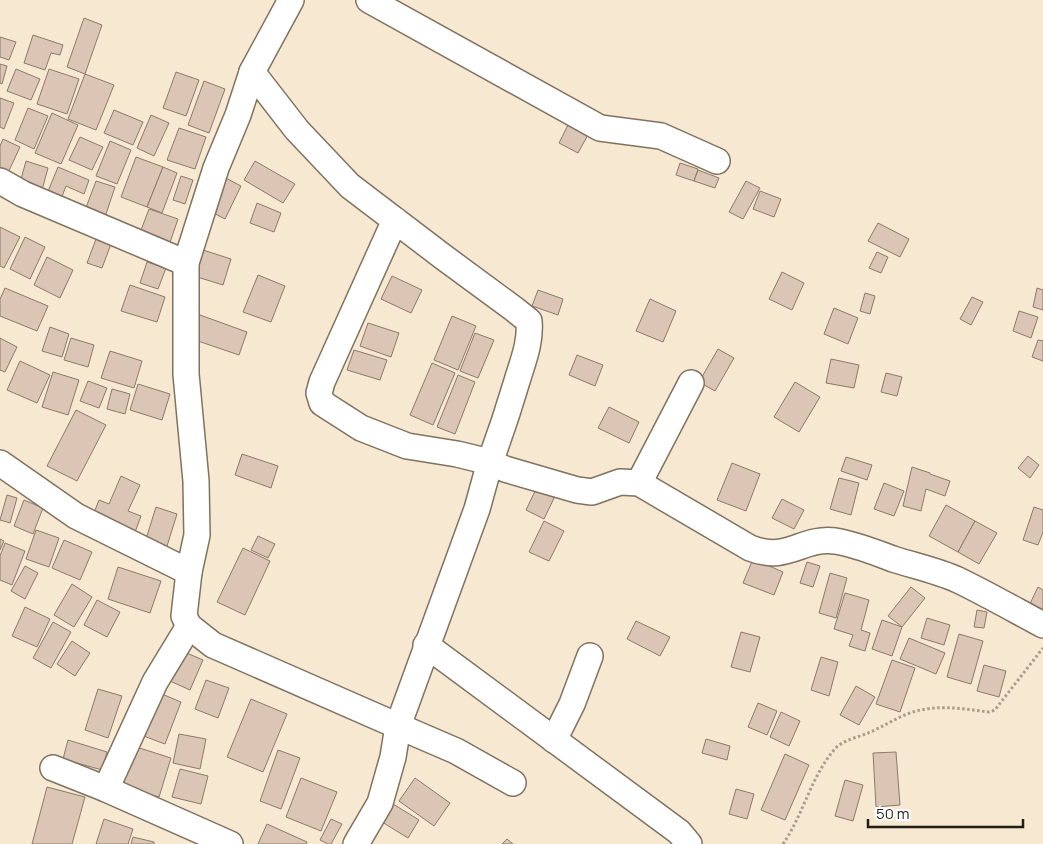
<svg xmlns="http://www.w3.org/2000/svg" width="1043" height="844" viewBox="0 0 1043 844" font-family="Manrope,sans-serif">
	<rect width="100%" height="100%" fill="#f6e8d1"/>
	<g fill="#dbc5b5" stroke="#8d796b">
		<polygon points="84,18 102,25 85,74 67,67"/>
		<polygon points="33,35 63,45 60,55 51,53 45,70 24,63"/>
		<polygon points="0,37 16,42 9,60 0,57"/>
		<polygon points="0,64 7,66 2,84 0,83"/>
		<polygon points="16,69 40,79 31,100 7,91"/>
		<polygon points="49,69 79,79 67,114 37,104"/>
		<polygon points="176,72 199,80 186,116 163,108"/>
		<polygon points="85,74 114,85 96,130 68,119"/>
		<polygon points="204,81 225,89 209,133 188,125"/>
		<polygon points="0,98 14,103 4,129 0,127"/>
		<polygon points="28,108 48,116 34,149 15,140"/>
		<polygon points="114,110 143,122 133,145 104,133"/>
		<polygon points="52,113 78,125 61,164 35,153"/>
		<polygon points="151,115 169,123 154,156 137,148"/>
		<polygon points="570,121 590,131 578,153 559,143"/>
		<polygon points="179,128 206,137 195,169 167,160"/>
		<polygon points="80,137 103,147 92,170 69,160"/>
		<polygon points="3,139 20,147 6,177 0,174 0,146"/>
		<polygon points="110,141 131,150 117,184 96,176"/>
		<polygon points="136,157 163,167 147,207 121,197"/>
		<polygon points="26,161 48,168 42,190 20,183"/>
		<polygon points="255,161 295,184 283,203 244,180"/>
		<polygon points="680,163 698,169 694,181 676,175"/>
		<polygon points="58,167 89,180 84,194 66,186 58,207 44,201"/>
		<polygon points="163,167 177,173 162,213 147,207"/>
		<polygon points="698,170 719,178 715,188 694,181"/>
		<polygon points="220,175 241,186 225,219 204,208"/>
		<polygon points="181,176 193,180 185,204 173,200"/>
		<polygon points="96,181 115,187 104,220 84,213"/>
		<polygon points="746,181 760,188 743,219 729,212"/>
		<polygon points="760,191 781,199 774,217 753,209"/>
		<polygon points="257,203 281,213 274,232 250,223"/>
		<polygon points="149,209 178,219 168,248 138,238"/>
		<polygon points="878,223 909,239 900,257 868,241"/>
		<polygon points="0,227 20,237 4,268 0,266"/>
		<polygon points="25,237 45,247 30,279 10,269"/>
		<polygon points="96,239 111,244 102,268 87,263"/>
		<polygon points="203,250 231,259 223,285 194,276"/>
		<polygon points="877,252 888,257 881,273 869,268"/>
		<polygon points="47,257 73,270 60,298 34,285"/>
		<polygon points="147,262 166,268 158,289 140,283"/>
		<polygon points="782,272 804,283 792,310 769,299"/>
		<polygon points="258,275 285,286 271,322 243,312"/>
		<polygon points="392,276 422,290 411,313 381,299"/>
		<polygon points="130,285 165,297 157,322 121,311"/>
		<polygon points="5,288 48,306 37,331 0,316 0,299"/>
		<polygon points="1037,288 1043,290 1043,310 1033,307"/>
		<polygon points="538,290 563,299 558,315 532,306"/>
		<polygon points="865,293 875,296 870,314 860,311"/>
		<polygon points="972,297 983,302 971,325 960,319"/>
		<polygon points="650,299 676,311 663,342 636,331"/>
		<polygon points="834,308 858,318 848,344 824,334"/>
		<polygon points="1019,311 1038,317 1031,338 1013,331"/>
		<polygon points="200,315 247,332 239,355 192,339"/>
		<polygon points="452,316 476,326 458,370 434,360"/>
		<polygon points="368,323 399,333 391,357 360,346"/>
		<polygon points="50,327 69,334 62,357 42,351"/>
		<polygon points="475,333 494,340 478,378 460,371"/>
		<polygon points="0,338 17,347 5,372 0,370"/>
		<polygon points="71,338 94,345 88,367 64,360"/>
		<polygon points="1038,340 1043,341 1043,361 1032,357"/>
		<polygon points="718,349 734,358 715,391 699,382"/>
		<polygon points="354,350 387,360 380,380 347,370"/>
		<polygon points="110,351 142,361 134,388 101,378"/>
		<polygon points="577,355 603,365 595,386 569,375"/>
		<polygon points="831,359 859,365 854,388 826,383"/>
		<polygon points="20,361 50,375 37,403 7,390"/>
		<polygon points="432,363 455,373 433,425 410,415"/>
		<polygon points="53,372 79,380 68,415 42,407"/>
		<polygon points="886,373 902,377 897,396 881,392"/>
		<polygon points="458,375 475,382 455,434 437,427"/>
		<polygon points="88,381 107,388 99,408 80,401"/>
		<polygon points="795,382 820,397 799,432 774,417"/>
		<polygon points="138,384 170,394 162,420 130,410"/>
		<polygon points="112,389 130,394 125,414 107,409"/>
		<polygon points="609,407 639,422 629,443 598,428"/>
		<polygon points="76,410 106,425 77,481 47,466"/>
		<polygon points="242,454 278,466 271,488 235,475"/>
		<polygon points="1028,456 1039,465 1030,478 1018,468"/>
		<polygon points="846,457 872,465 867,480 841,471"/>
		<polygon points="732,463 760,474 746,511 717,500"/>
		<polygon points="912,467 930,473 930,474 950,481 945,496 926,489 921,511 903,506"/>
		<polygon points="121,476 140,485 128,511 141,516 134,535 92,518 99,500 109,504"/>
		<polygon points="839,478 859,483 851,515 830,509"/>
		<polygon points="884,483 904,491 894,516 874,509"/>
		<polygon points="538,485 556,494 544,519 526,510"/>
		<polygon points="7,495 17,498 10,523 0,520"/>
		<polygon points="782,499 804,510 794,529 772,518"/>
		<polygon points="24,500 43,508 33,534 14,526"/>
		<polygon points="946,505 975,521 958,552 929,536"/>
		<polygon points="156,507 177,514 167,546 146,539"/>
		<polygon points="1034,507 1043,510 1043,532 1038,545 1023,540"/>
		<polygon points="544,521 564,531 549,561 529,552"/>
		<polygon points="975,521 997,533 979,564 958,552"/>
		<polygon points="36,530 59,538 49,567 26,559"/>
		<polygon points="258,536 275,544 268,558 251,550"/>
		<polygon points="0,539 4,541 0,550"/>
		<polygon points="64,540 92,552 80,580 52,568"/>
		<polygon points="5,543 25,551 12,585 0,580 0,556"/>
		<polygon points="243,548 270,561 245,615 217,602"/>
		<polygon points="753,559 783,572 774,595 743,583"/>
		<polygon points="807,562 820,566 813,587 800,583"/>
		<polygon points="25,566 38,573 25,599 11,591"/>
		<polygon points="118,567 161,581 150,613 108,599"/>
		<polygon points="830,573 847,578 836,618 819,613"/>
		<polygon points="72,584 92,597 74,627 54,615"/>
		<polygon points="911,587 925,598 902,627 888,616"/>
		<polygon points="1038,587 1043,590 1043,618 1026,612"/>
		<polygon points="845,593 869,600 861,630 870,633 865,651 849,646 853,635 834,629"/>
		<polygon points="97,600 120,612 107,637 84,625"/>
		<polygon points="25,607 50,619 37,647 12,636"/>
		<polygon points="977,610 987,612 984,628 974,627"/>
		<polygon points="927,618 950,625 944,645 921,638"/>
		<polygon points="882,620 902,627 892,656 872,649"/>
		<polygon points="636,621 670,637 660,656 627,639"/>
		<polygon points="53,622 71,632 51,668 33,658"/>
		<polygon points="741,632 760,637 750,672 731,667"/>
		<polygon points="959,634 983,641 971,684 947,677"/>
		<polygon points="909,638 945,653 936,674 900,659"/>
		<polygon points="72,641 90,653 75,676 57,664"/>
		<polygon points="182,651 203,660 190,690 170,681"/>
		<polygon points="821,657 838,662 829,696 811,690"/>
		<polygon points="892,660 915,668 900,712 876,704"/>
		<polygon points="984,665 1006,671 999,697 977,691"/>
		<polygon points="206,680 229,688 218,718 195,709"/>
		<polygon points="856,686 875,697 859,725 840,715"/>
		<polygon points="98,689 122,696 108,738 85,730"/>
		<polygon points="157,692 181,702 165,744 141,735"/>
		<polygon points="251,699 287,714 263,772 227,757"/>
		<polygon points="758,703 777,711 767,735 748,727"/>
		<polygon points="781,712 800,721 789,746 770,737"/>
		<polygon points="179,734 206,739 200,769 173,763"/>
		<polygon points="706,739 730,746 727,760 702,753"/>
		<polygon points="68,740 107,752 102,770 63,759"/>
		<polygon points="130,745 171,758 159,797 118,785"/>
		<polygon points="278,750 300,758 281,809 260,801"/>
		<polygon points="896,752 900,805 876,807 873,753"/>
		<polygon points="785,754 809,765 785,820 761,810"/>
		<polygon points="180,769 208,776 201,804 172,797"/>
		<polygon points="301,778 337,792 321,831 286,817"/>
		<polygon points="415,778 450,803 434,826 399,801"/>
		<polygon points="845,780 863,785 853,821 835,816"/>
		<polygon points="47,787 85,797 72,844 32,844"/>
		<polygon points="736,789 754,794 747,819 729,814"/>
		<polygon points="393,804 419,820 408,838 382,822"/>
		<polygon points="104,819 133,829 128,844 96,844"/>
		<polygon points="331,819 342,824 331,844 328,844 320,840"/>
		<polygon points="267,824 307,842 306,844 258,844"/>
		<polygon points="133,837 154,842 154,844 131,844"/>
		<polygon points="507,839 513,844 502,844"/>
	</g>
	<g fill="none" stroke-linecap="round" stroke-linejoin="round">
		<defs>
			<g id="minor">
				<polyline points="291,0 252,72 238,115 216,168 186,263 186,374 196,481 197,535 189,572 184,616 189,626 213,645 398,726 393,757 380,803 356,844"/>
				<polyline points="369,0 600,128 661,136 717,161"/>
				<path d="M 252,72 L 297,130 L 350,186 L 442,256 L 514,309 L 529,321 C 531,342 523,361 517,381 C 509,408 500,435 490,462 L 457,454 L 407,446 L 361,428 L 322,403 L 319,393 L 322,382 L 395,220"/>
				<polyline points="0,181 23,194 186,263"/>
				<polyline points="0,463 76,516 189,572"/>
				<polyline points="639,483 691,383"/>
				<polyline points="426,645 679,832 689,844"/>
				<polyline points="554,740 572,704 590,656"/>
				<polyline points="53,768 106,789 230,844"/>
				<path d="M 513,783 L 456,751 L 398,726 L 477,509 L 490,462 L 505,469 L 577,490 L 592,492 L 620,482 L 639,483 L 750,548 C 788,563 801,537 835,541 C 855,544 874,552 893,559 C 915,566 938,571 958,580 C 987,594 1015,610 1043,625"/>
				<polyline points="106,789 155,682 189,626"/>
			</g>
		</defs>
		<use href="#minor" stroke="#7f725f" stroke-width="28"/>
		<path stroke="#a89d8c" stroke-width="3" stroke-dasharray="2.5 2.5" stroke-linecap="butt" d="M 783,844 C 803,815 811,777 834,750 C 842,740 856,738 868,733 C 883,727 897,717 913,712 C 938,704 964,709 989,712 L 995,710 L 1001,702 L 1043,648"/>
		<use href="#minor" stroke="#fff" stroke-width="25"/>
	</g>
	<path d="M868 819v8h155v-8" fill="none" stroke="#221d15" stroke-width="2.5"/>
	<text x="876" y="819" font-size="15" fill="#221d15" stroke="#ffffff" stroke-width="4" paint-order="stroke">50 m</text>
</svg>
